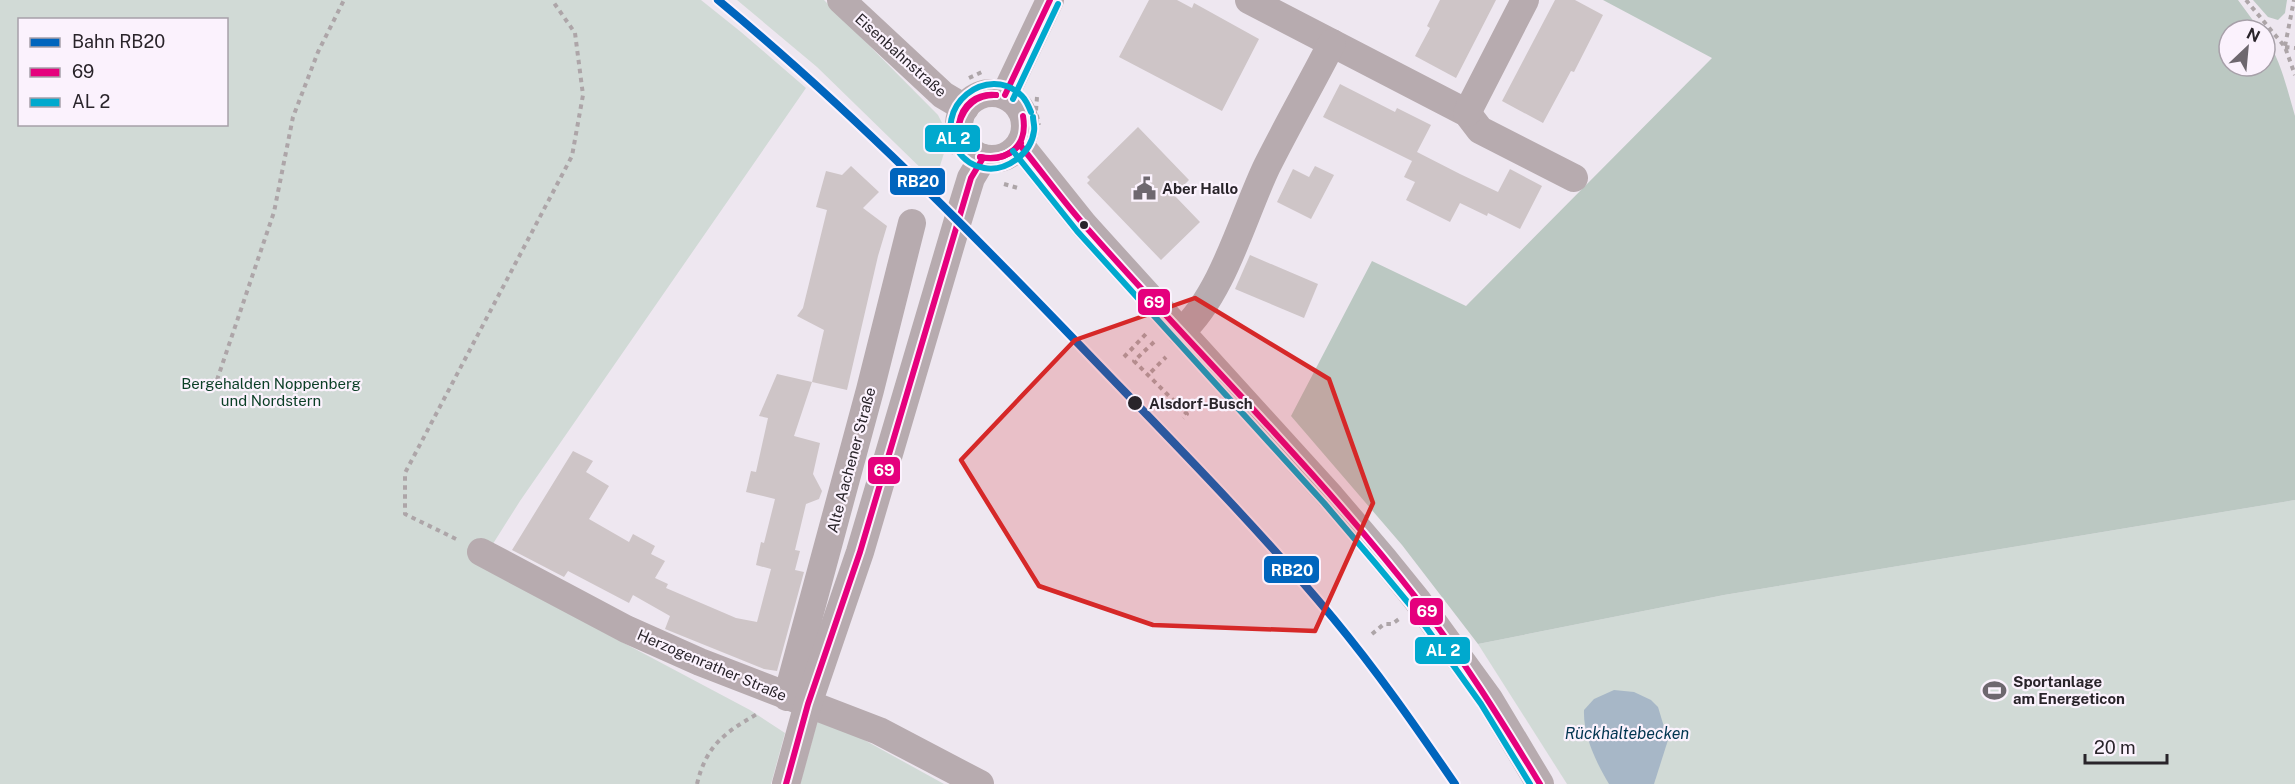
<svg xmlns="http://www.w3.org/2000/svg" width="2295" height="784" viewBox="0 0 2295 784" font-family="'Public Sans',sans-serif">
	<rect width="100%" height="100%" fill="#eee7f0"/>
	<g fill="#d1dad6" fill-rule="evenodd">
		<path d="M 0,0 L 701,0 L 741,32 L 806,88 L 520,501 L 479,566 L 750,710 L 785,733 L 771,784 L 0,784 ZM 20,20 L 226,20 L 226,124 L 20,124 Z"/>
		<polygon points="737,0 824,0 938,115 949,137 935,182 817,67"/>
		<polygon points="2295,500 2295,784 1567,784 1478,644 1724,595"/>
		<polygon points="819,715 944,784 800,784"/>
	</g>
	<g fill="#bbc8c2">
		<path d="M 1603,0 L 2238,0 L 2260,30 L 2229,30 L 2229,66 L 2265,66 L 2265,37 C 2281,60 2287,89 2295,116 L 2295,500 L 1724,595 L 1478,644 L 1402,545 L 1291,416 L 1372,261 L 1466,306 L 1712,58 Z"/>
		<polygon points="2253,0 2287,0 2285,13 2278,20 2268,17"/>
	</g>
	<path fill="#a7b7c7" d="M 1614,690 L 1634,692 L 1651,700 L 1658,707 L 1668,740 L 1654,784 L 1609,784 C 1596,762 1583,736 1584,710 L 1594,699 Z"/>
	<g fill="#cec5c7">
		<polygon points="1149,0 1177,0 1192,8 1194,3 1259,39 1222,111 1119,57"/>
		<polygon points="1440,0 1496,0 1456,78 1415,56 1430,28 1427,26"/>
		<polygon points="1555,0 1575,0 1603,15 1574,72 1571,71 1543,123 1502,101"/>
		<polygon points="1340,84 1395,112 1397,108 1431,125 1417,152 1460,174 1498,192 1510,169 1542,186 1520,229 1488,213 1487,216 1460,203 1450,222 1406,200 1415,182 1404,177 1412,161 1323,117"/>
		<polygon points="1138,127 1189,180 1174,195 1200,222 1161,260 1087,183 1090,180 1087,177"/>
		<polygon points="851,166 879,192 863,208 887,226 878,256 847,390 812,382 824,330 797,316 803,308 827,210 816,207 826,171 842,175"/>
		<polygon points="1315,166 1334,175 1311,219 1277,202 1293,169 1309,177"/>
		<polygon points="1250,255 1318,284 1304,318 1235,289"/>
		<polygon points="777,374 812,382 794,436 820,443 813,474 822,491 819,499 806,504 795,550 800,551 795,570 804,572 777,671 764,669 665,629 670,616 633,595 629,603 568,571 564,577 512,550 573,451 593,461 586,472 609,486 589,519 629,542 633,534 655,546 651,554 665,561 655,578 668,584 666,588 736,618 757,622 771,569 756,565 761,542 764,543 775,499 746,492 751,471 756,472 768,418 759,416"/>
	</g>
	<g fill="none" stroke-linecap="round" stroke-linejoin="round">
		<g stroke="#ada5a8" stroke-width="4" stroke-dasharray="4.5 4.5" stroke-linecap="butt">
			<polyline points="2246,0 2285,47 2295,75"/>
			<polyline points="2285,46 2294,0"/>
			<polyline points="2285,47 2295,48"/>
			<polyline points="969,78 984,71"/>
			<polyline points="1037,97 1036,111 1039,125"/>
			<polyline points="950,133 953,139 951,154"/>
			<polyline points="1004,184 1018,188"/>
			<polyline points="1154,342 1134,361 1187,414 1183,418"/>
			<polyline points="1124,357 1146,334"/>
			<polyline points="1151,372 1166,357"/>
			<polyline points="217,380 274,212 293,117 318,52 344,0"/>
			<polyline points="456,539 405,514 405,473 572,156 583,95 575,33 552,0"/>
			<polyline points="1372,634 1384,624 1392,624 1399,619"/>
			<path d="M 697,784 C 706,746 724,733 757,714"/>
		</g>
		<g stroke="#b7abaf" stroke-width="28">
			<polyline points="841,0 943,95 965,108"/>
			<polyline points="1249,0 1467,113 1480,130 1574,178"/>
			<circle cx="992" cy="126" r="33"/>
			<polyline points="1005,95 1050,0"/>
			<polyline points="1467,113 1525,0"/>
			<polyline points="1020,145 1084,225 1331,497 1383,558 1417,600 1489,699 1540,784"/>
			<path d="M 1181,332 C 1223,294 1243,216 1267,166 C 1288,124 1311,84 1332,43"/>
			<polyline points="481,552 626,629 700,662 879,731 980,784"/>
			<polyline points="787,697 870,390 912,223"/>
			<polyline points="786,784 808,704 860,552 958,220 971,178 983,158"/>
		</g>
		<defs>
			<g id="bus-1">
				<polyline points="1005,95 1050,0"/>
				<path d="M 959,124 C 962,105 976,93 996,95"/>
				<path d="M 959,124 C 964,106 977,94 996,95"/>
				<path d="M 1020,145 C 1042,172 1062,200 1085,226 C 1195,351 1315,468 1417,599 C 1463,659 1501,720 1540,784"/>
				<path d="M 980,157 C 1010,162 1028,145 1023,116"/>
				<path d="M 980,157 C 997,161 1010,156 1021,143"/>
				<polyline points="786,784 808,704 860,552 971,178 983,158"/>
			</g>
			<g id="bus-2">
				<polyline points="1013,99 1058,4"/>
				<path d="M 1031,112 C 1029,107 1026,100 1022,96 C 988,62 930,107 958,151 C 964,160 973,166 984,168 C 1006,172 1031,154 1034,131 C 1035,126 1033,121 1033,117"/>
				<polyline points="1013,151 1077,231 1324,503 1376,564 1410,605 1481,704 1530,784"/>
			</g>
		</defs>
		<use href="#bus-1" stroke="#fbf2fd" stroke-width="10"/>
		<use href="#bus-2" stroke="#fbf2fd" stroke-width="10"/>
		<use href="#bus-1" stroke="#e5007d" stroke-width="6"/>
		<use href="#bus-2" stroke="#00a9ce" stroke-width="6"/>
		<defs>
			<path id="rail-1" d="M 718,0 C 852,111 973,234 1094,360 C 1175,444 1258,528 1333,618 C 1377,671 1416,727 1455,784"/>
		</defs>
		<use href="#rail-1" stroke="#fbf2fd" stroke-width="12"/>
		<use href="#rail-1" stroke="#0065bd" stroke-width="8"/>
	</g>
	<path fill="#d62828" fill-opacity="0.2" stroke="#d62828" stroke-width="4.5" stroke-linejoin="round" d="M 1195,298 L 1329,379 L 1373,503 L 1315,631 L 1153,625 L 1039,586 L 961,460 L 1075,340 Z"/>
	<defs>
		<symbol id="civic-bare" viewBox="-9 -9 18 18"><path d="M-.6-6.5H3V-4.5H.6V-3L4-1V1h2V6H-6V1h2V-1L-.6-3ZM-1.2 2.5V6h2.4V2.5Z" fill="#6e686f" stroke="#fbf2fd" stroke-width="2.5" paint-order="stroke"/></symbol>
		<symbol id="stadium-bare" viewBox="-9 -9 18 18"><path d="M0-5a6.5 5 0 1 0 0 10a6.5 5 0 1 0 0-10ZM-3.5-1.8h7v3.6h-7Z" fill="#6e686f" stroke="#fbf2fd" stroke-width="2.5" paint-order="stroke"/></symbol>
	</defs>
	<g fill-rule="evenodd">
		<use href="#civic-bare" x="1128" y="172" width="33" height="33"/>
		<use href="#stadium-bare" x="1978" y="674" width="33" height="33"/>
	</g>
	<g fill="#29242a" stroke="#fbf2fd" stroke-width="2">
		<circle cx="1084" cy="225" r="5"/>
		<circle cx="1135" cy="403" r="8"/>
	</g>
	<g text-anchor="middle" dominant-baseline="central" stroke-width="4.5" stroke-linejoin="round" paint-order="stroke">
		<g font-size="15" fill="#29242a" stroke="#fbf2fd">
			<text transform="translate(901 55) rotate(42)">Eisenbahnstraße</text>
			<text transform="translate(851 460) rotate(-75)">Alte Aachener Straße</text>
			<text transform="translate(712 665) rotate(23)">Herzogenrather Straße</text>
		</g>
		<g font-size="15" font-weight="bold" fill="#29242a" stroke="#fbf2fd" text-anchor="start">
			<text x="1162" y="188">Aber Hallo</text>
			<text x="2013" y="681">Sportanlage<tspan x="2013" dy="17">am Energeticon</tspan></text>
		</g>
		<g font-size="15" fill="#0a3e25" stroke="#fbf2fd">
			<text x="271" y="383">Bergehalden Noppenberg<tspan x="271" dy="17">und Nordstern</tspan></text>
		</g>
		<g font-size="15" font-weight="bold" fill="#29242a" stroke="#fbf2fd" text-anchor="start">
			<text x="1149" y="403">Alsdorf-Busch</text>
		</g>
		<g font-size="16" font-style="italic" fill="#003550" stroke="#fbf2fd">
			<text x="1627" y="733">Rückhaltebecken</text>
		</g>
	</g>
	<g stroke="#fbf2fd" stroke-width="2">
		<rect x="924" y="124" width="57" height="29" rx="6" fill="#00a9ce"/>
		<rect x="889" y="167" width="57" height="29" rx="6" fill="#0065bd"/>
		<rect x="1137" y="288" width="34" height="28" rx="6" fill="#e5007d"/>
		<rect x="867" y="456" width="34" height="29" rx="6" fill="#e5007d"/>
		<rect x="1263" y="555" width="57" height="29" rx="6" fill="#0065bd"/>
		<rect x="1409" y="597" width="35" height="29" rx="6" fill="#e5007d"/>
		<rect x="1414" y="636" width="57" height="29" rx="6" fill="#00a9ce"/>
	</g>
	<g font-size="16" text-anchor="middle" font-weight="bold" fill="#fff">
		<text x="953" y="144">AL 2</text>
		<text x="918" y="187">RB20</text>
		<text x="1154" y="308">69</text>
		<text x="884" y="476">69</text>
		<text x="1292" y="576">RB20</text>
		<text x="1427" y="617">69</text>
		<text x="1443" y="656">AL 2</text>
	</g>
	<rect x="18" y="18" width="210" height="108" fill="#fbf2fd" stroke="#a7a0a9" stroke-width="1.5"/>
	<rect x="30" y="38" width="30" height="9" fill="#0065bd" stroke="#a7a0a9" stroke-width="1.5"/>
	<text x="72" y="48" font-size="18" fill="#29242a">Bahn RB20</text>
	<rect x="30" y="68" width="30" height="9" fill="#e5007d" stroke="#a7a0a9" stroke-width="1.5"/>
	<text x="72" y="78" font-size="18" fill="#29242a">69</text>
	<rect x="30" y="98" width="30" height="9" fill="#00a9ce" stroke="#a7a0a9" stroke-width="1.5"/>
	<text x="72" y="108" font-size="18" fill="#29242a">AL 2</text>
	<g transform="translate(2247 48) rotate(26)"><circle r="28" fill="#fbf2fd" stroke="#a7a0a9" stroke-width="1.5"/>
	<path d="M0-4.5L10 22L0 15L-10 22Z" fill="#6e686f"/>
	<text y="-9" font-size="16" font-weight="bold" text-anchor="middle" fill="#29242a">N</text>
	</g>
	<path d="M2085 754v9h82v-9" fill="none" stroke="#29242a" stroke-width="3"/>
	<text x="2094" y="754" font-size="18" fill="#29242a" stroke="#fbf2fd" stroke-width="4.5" paint-order="stroke">20 m</text>
</svg>
